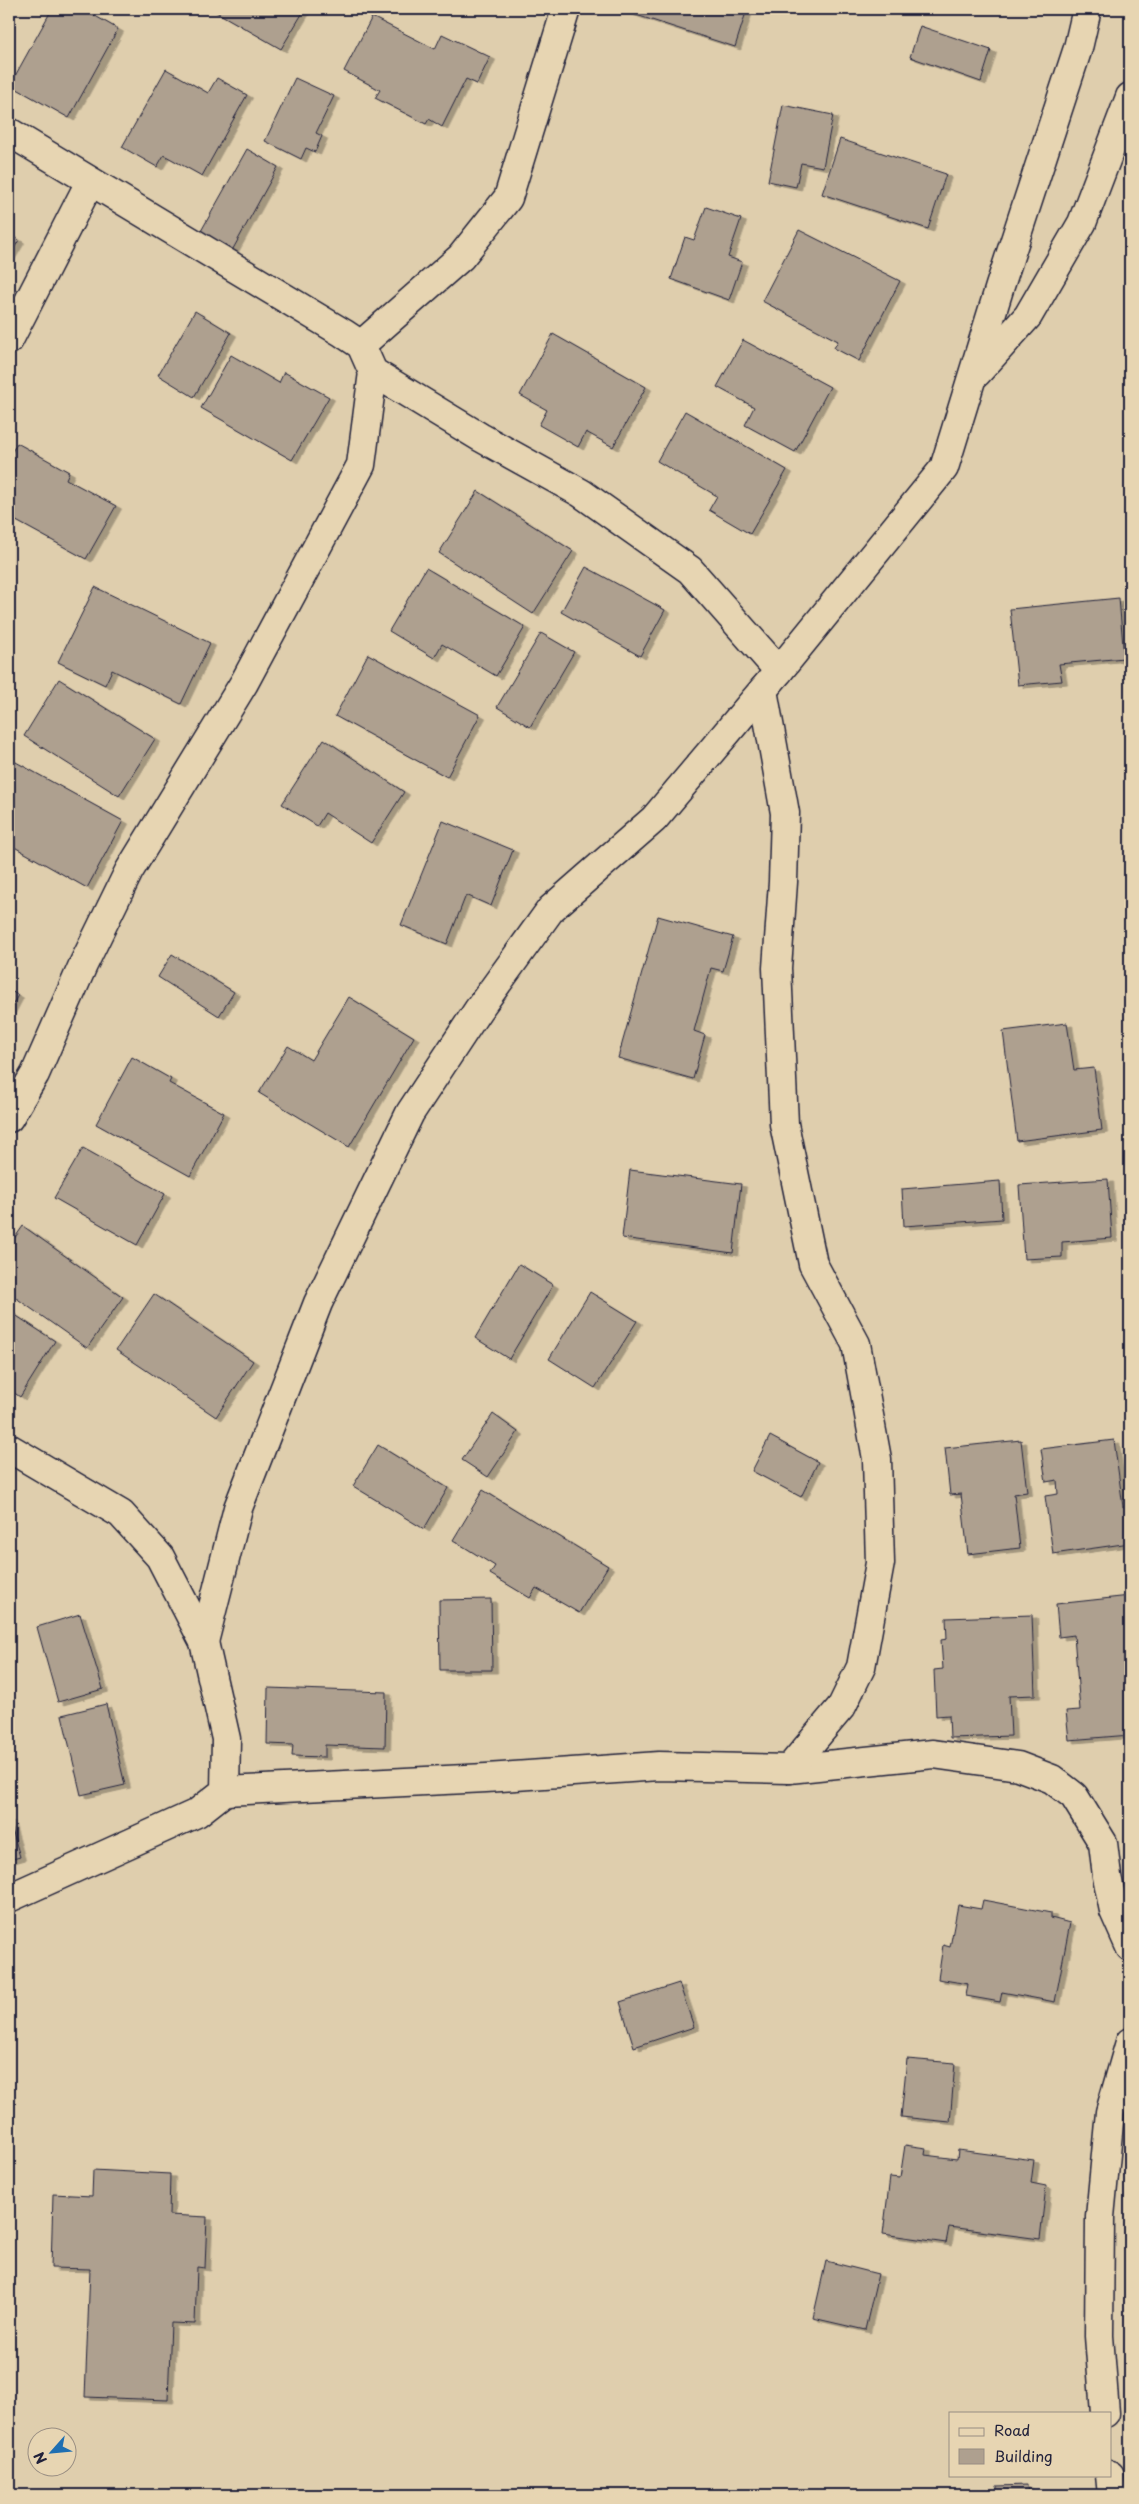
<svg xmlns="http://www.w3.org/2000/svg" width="1139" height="2504" viewBox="0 0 1139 2504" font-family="'Playpen Sans',sans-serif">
	<defs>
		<filter id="shadow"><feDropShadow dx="5.5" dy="3" stdDeviation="0" flood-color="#0004"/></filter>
	</defs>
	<rect width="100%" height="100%" fill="#dfcead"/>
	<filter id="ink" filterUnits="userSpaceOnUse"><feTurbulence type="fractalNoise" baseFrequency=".02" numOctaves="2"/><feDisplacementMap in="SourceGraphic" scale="10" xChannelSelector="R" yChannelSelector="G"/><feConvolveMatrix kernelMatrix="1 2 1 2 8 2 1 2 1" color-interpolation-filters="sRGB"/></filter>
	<g filter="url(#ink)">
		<g fill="#aea08f" stroke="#22223b" filter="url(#shadow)">
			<polygon points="52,9 83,9 118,29 69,118 10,85"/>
			<polygon points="211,9 305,9 281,49"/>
			<polygon points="628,9 747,9 735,47 627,12"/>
			<polygon points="372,17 435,49 442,34 490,57 477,84 466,79 442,127 429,119 426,124 375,98 380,90 344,71"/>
			<polygon points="920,26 991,50 981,82 910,57"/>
			<polygon points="166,69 208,93 217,78 247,95 202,176 164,155 157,167 122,147"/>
			<polygon points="295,78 334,96 316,133 322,136 315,152 306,148 301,159 265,141"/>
			<polygon points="783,105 833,115 823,167 801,163 796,187 768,181"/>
			<polygon points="840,139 946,174 928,229 822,194"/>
			<polygon points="247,149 278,167 228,258 196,240"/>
			<polygon points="706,207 741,219 728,257 742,262 729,300 671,279 685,237 694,240"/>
			<polygon points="799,230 900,281 859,361 834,348 838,341 762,301"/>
			<polygon points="9,234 19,240 9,257"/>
			<polygon points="195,311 231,333 194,397 158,375"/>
			<polygon points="553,334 646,387 613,447 586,432 578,447 539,425 547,410 520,395"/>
			<polygon points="743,340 830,387 795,452 745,425 754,407 717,387"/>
			<polygon points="231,355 279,383 284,372 329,397 292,460 201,408"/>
			<polygon points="685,411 787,470 750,534 709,510 717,496 657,461"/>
			<polygon points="17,443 69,472 66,479 116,506 86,559 9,517 9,457"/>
			<polygon points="478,491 573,551 533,614 439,553"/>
			<polygon points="586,567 665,610 640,656 561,612"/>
			<polygon points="426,568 525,627 496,676 442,644 434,658 389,631"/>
			<polygon points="95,587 210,643 181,704 112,670 105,685 58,662"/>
			<polygon points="1119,598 1124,658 1059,664 1062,681 1018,685 1010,609"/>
			<polygon points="541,633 574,652 530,727 497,707"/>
			<polygon points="368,654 480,715 447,777 335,716"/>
			<polygon points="59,679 155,739 119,796 24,736"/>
			<polygon points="324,739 404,792 371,843 325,813 317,826 282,804"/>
			<polygon points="14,761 123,821 87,888 9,844 9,771"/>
			<polygon points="443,821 513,850 491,906 466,895 447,944 401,925"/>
			<polygon points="658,916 733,937 723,971 711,968 694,1031 705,1035 693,1079 618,1058"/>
			<polygon points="172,954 234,992 219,1016 158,977"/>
			<polygon points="9,990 18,995 9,1012"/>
			<polygon points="349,997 414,1037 349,1147 259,1093 288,1046 311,1060"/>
			<polygon points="1067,1023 1074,1070 1094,1068 1102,1130 1017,1141 1003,1031"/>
			<polygon points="132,1057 171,1079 169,1083 224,1113 190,1176 96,1124"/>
			<polygon points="83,1148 165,1194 137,1245 54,1198"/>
			<polygon points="630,1170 741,1184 733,1253 622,1238"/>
			<polygon points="1108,1179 1112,1238 1062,1242 1062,1257 1024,1259 1019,1185"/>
			<polygon points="1000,1181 1002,1219 904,1226 902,1189"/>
			<polygon points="23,1226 123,1297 87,1348 9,1293 9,1246"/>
			<polygon points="519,1264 553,1285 509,1359 475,1338"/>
			<polygon points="590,1292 637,1321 595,1388 549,1359"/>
			<polygon points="154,1294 253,1361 216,1417 116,1350"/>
			<polygon points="9,1311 55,1341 20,1397 9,1389"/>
			<polygon points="493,1414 518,1432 488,1477 462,1460"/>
			<polygon points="770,1436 818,1462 801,1497 752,1471"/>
			<polygon points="1021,1440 1027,1492 1014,1494 1020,1548 968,1554 961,1494 950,1495 945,1448"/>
			<polygon points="1114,1440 1123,1507 1130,1506 1130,1543 1053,1554 1045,1496 1058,1494 1057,1480 1046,1482 1041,1449"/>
			<polygon points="378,1445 448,1488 424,1529 353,1486"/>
			<polygon points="483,1490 608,1566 579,1613 536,1588 530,1598 490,1574 495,1566 453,1540"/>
			<polygon points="1130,1596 1130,1735 1069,1740 1066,1711 1080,1710 1074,1635 1059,1637 1056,1604"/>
			<polygon points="491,1599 492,1670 440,1670 439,1600"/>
			<polygon points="80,1614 103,1689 58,1702 37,1627"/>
			<polygon points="1032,1615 1035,1695 1009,1696 1011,1736 950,1738 949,1715 936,1716 934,1670 943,1669 941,1640 947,1639 946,1618"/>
			<polygon points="268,1688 386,1692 385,1747 325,1745 325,1757 292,1756 293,1745 267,1744"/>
			<polygon points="106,1704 125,1785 81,1795 62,1715"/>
			<polygon points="9,1819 20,1857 9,1860"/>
			<polygon points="983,1900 1051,1913 1051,1918 1070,1923 1055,2002 1002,1992 1000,2002 966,1996 968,1984 938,1979 943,1945 950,1947 958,1905 981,1909"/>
			<polygon points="679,1983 694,2027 634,2047 620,2002"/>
			<polygon points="907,2059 955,2063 950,2122 901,2117"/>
			<polygon points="905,2145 926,2148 925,2155 957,2159 958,2150 1034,2160 1031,2183 1046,2186 1040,2239 949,2227 946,2243 883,2234 890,2177 900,2178"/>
			<polygon points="93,2170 170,2174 169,2215 207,2217 205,2268 197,2267 195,2324 171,2323 168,2400 85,2397 90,2269 51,2268 53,2194 92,2196"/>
			<polygon points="826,2261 878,2274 865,2330 813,2318"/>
			<polygon points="1027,2485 1028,2495 997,2495 997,2486"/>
			<polygon points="940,2493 940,2495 909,2495"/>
		</g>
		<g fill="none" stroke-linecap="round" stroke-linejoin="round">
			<defs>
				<g id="minor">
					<polyline points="9,132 343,333 361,345 373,372 480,437 581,493 690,570 779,671"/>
					<polyline points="9,340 90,182"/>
					<polyline points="361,345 461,257 508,198 566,9"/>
					<polyline points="977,373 1028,316 1082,223 1130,97"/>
					<polyline points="9,1118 35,1074 83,965 129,871 244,683 361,465 373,372"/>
					<polyline points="9,1448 121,1514 160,1557 204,1642 226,1739 225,1791 197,1813 9,1898"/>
					<polyline points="204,1642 238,1508 318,1303 410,1113 478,1010 551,909 654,819 779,671 944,468 1000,286 1078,48 1087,9"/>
					<polyline points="789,1769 933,1754 1018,1766 1052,1779 1074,1796 1103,1843 1107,1876 1114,1911 1130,1947"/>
					<polyline points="225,1791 486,1778 659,1766 789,1769 842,1706 861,1667 880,1563 877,1459 856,1344 813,1264 784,1124 777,968 783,882 785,813 763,690"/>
					<polyline points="1105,2413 1099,2336 1100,2217 1110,2112 1130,2042"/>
					<polyline points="1110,2475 1112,2495"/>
				</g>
			</defs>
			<use href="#minor" stroke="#22223b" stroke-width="31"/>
			<use href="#minor" stroke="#e7d5b2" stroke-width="28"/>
		</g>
	</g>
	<rect width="1139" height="2504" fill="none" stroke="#e7d5b2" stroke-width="30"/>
	<rect x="15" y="15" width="1109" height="2474" fill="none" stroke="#22223b" stroke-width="2" filter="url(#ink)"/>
	<rect x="949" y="2412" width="162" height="65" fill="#e7d5b2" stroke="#988d82"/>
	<rect x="959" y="2428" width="25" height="8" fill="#e7d5b2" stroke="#988d82"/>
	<text x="994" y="2436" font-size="15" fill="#22223b">Road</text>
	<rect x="959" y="2449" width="25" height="15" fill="#aea08f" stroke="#988d82"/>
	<text x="994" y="2462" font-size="15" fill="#22223b">Building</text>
	<g transform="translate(52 2452) rotate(243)"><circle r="24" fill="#e7d5b2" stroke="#988d82"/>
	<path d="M0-4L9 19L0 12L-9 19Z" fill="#1f6fb2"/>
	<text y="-8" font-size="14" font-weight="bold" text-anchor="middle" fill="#22223b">N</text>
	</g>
</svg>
